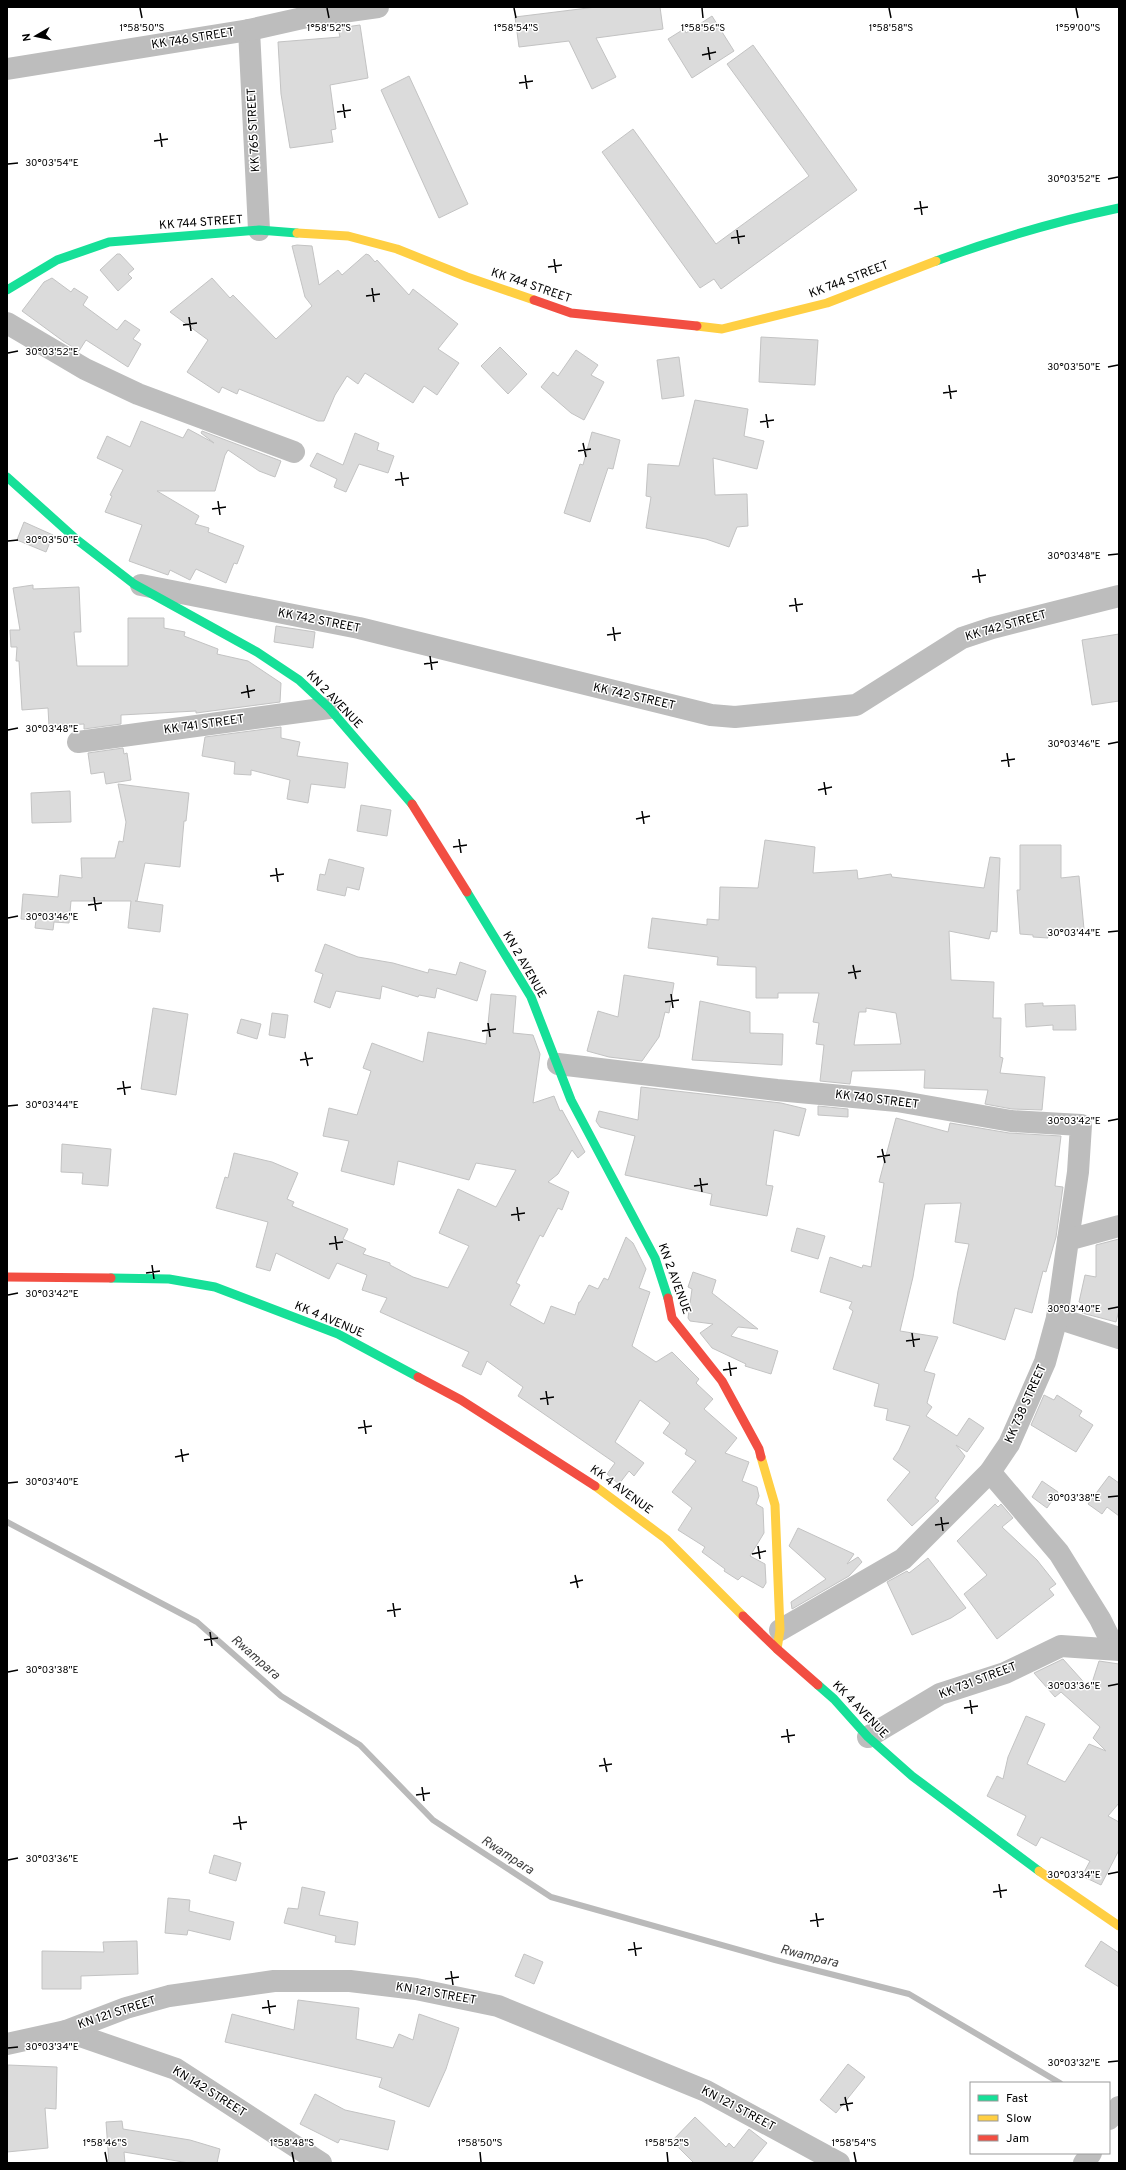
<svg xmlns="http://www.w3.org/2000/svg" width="1126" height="2170" viewBox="0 0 1126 2170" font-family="Overpass,sans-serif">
	<rect width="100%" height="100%" fill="#fff"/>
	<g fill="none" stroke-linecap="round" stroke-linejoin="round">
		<polyline stroke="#bababa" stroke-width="6" points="7,1522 197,1622 281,1696 360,1745 433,1820 551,1897 775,1960 909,1994 1060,2083"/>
	</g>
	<g fill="#dbdbdb" stroke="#c3c3c3" fill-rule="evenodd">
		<polygon points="596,7 660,7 663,29 596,38 616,77 592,89 569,41 519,47 515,17"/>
		<polygon points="712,16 734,51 692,78 668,39 684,29 686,33"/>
		<polygon points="360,25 368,78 330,85 336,129 331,130 333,142 290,148 281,94 278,42 340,37 338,28"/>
		<polygon points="753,45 857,190 721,289 714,279 700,288 602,152 633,129 716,244 809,176 727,64"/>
		<polygon points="409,76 468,204 439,218 381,90"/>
		<polygon points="297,245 312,246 319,285 338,270 342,275 366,254 369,255 375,262 377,260 409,295 413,289 458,324 438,349 459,363 437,395 424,386 413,403 365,373 358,384 347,376 335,395 324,421 318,421 239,389 237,394 222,387 219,393 187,372 208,340 170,312 212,278 230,298 233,295 276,339 312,306 305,297 292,246"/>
		<polygon points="117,254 120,254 134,269 128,274 132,278 118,291 100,270"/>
		<polygon points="52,278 71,292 74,288 88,297 83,305 117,330 125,320 140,330 133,339 141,344 128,367 86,340 79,351 63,341 22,311 44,282"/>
		<polygon points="761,337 818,340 815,385 759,382"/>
		<polygon points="500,347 527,374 508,394 481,366"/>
		<polygon points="576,350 598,365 591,375 604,382 584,420 571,413 541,387 553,372 558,376"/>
		<polygon points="679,357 684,396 662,399 657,360"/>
		<polygon points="695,400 748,409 744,436 764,441 757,469 713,458 715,495 747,494 748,526 737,527 729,547 706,539 646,528 651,497 646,496 648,464 679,466"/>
		<polygon points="141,421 183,438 188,429 214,443 201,433 202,431 281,461 275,477 259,471 228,450 225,455 215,491 157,491 199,516 195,524 209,528 208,532 244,546 237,564 234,563 226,583 196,569 190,580 170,570 168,575 129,561 142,525 105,512 112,496 110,495 123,470 97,458 107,436 130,447"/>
		<polygon points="592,432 620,440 613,469 608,468 590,522 564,513 580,464 583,465"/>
		<polygon points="355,433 379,443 377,450 394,456 388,473 359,464 346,492 334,487 337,479 310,466 317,453 343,465"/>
		<polygon points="24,522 53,535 46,552 17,540"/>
		<polygon points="33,585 33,589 79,587 81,632 74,632 77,666 128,666 128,618 164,618 164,628 185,632 184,636 218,649 217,654 248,661 281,683 280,702 196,713 196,711 121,715 121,724 84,729 84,724 49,726 48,708 22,710 19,661 16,661 17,647 11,647 10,630 20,630 13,588"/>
		<polygon points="276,626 315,632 313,648 274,642"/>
		<polygon points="1119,634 1119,701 1092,705 1082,640"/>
		<polygon points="281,727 281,738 300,742 297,756 348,763 345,788 311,784 308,803 287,799 290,780 251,770 251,775 234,774 235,762 202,756 205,737"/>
		<polygon points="123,748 124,754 127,753 131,780 106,784 104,772 91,774 88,753"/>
		<polygon points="118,784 189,793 186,821 184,821 180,867 145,863 137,901 135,901 163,905 160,932 128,928 131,901 71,901 69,923 54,922 53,930 35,928 36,920 21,919 23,894 58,897 60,875 82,878 81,858 115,858 119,841 123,842 126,822"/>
		<polygon points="70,791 71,822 32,823 31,793"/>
		<polygon points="361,805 391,810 387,836 357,831"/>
		<path d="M 765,840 L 815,847 L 813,873 L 857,870 L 858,879 L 891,874 L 892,877 L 984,888 L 990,857 L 1000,858 L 997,932 L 991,931 L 989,939 L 949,931 L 951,980 L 994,982 L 993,1018 L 1001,1018 L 1000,1057 L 1003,1058 L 1000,1073 L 1045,1077 L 1042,1110 L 1012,1109 L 985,1104 L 988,1090 L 924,1088 L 925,1070 L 852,1071 L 850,1084 L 820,1081 L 824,1045 L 816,1044 L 819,1023 L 813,1022 L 819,993 L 778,993 L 778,998 L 756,998 L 756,967 L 717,965 L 718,957 L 648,948 L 652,918 L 707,925 L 707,919 L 719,920 L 720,887 L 758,888 ZM 866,1008 L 896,1013 L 901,1044 L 854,1045 L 859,1012 L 866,1012 Z"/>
		<polygon points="1020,845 1061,845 1061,878 1079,876 1084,929 1048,932 1048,938 1033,937 1033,935 1020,934 1017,890 1020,890"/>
		<polygon points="329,859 364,868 359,890 347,887 345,896 317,890 320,874 325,875"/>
		<polygon points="325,944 358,957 393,963 428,973 429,969 456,975 460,962 486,971 477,1001 437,988 435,998 419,995 418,997 382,986 380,999 336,991 330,1008 314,1002 323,974 315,971"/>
		<polygon points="624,975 674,983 669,1013 665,1012 659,1037 642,1061 609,1057 587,1051 598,1011 618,1017"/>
		<polygon points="491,994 516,996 513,1033 533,1035 540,1054 533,1103 554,1096 560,1111 562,1110 585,1152 578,1158 572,1150 558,1174 548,1182 569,1192 562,1210 558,1208 543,1237 540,1235 516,1283 520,1285 510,1305 544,1324 551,1306 575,1315 579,1302 580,1302 589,1285 598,1289 604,1278 608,1280 626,1237 633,1243 646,1269 639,1288 650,1292 632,1346 656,1362 672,1352 699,1379 696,1383 713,1399 704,1409 737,1438 725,1453 749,1462 742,1481 757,1487 759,1496 756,1504 763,1508 764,1533 750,1556 765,1564 766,1583 763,1588 742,1576 738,1580 724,1571 725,1569 702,1552 705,1547 678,1530 692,1508 672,1492 696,1461 685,1454 687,1450 663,1433 670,1423 640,1400 615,1442 644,1463 634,1476 629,1471 619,1484 607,1474 615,1463 518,1396 523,1387 487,1361 481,1375 462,1366 469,1352 380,1312 387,1298 362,1290 367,1275 337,1263 329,1279 276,1253 270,1271 256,1267 268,1222 216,1208 225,1177 228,1178 234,1153 272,1162 298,1173 287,1199 294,1202 292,1206 348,1229 343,1239 366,1249 363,1254 390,1263 390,1265 413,1277 448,1288 469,1246 439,1233 458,1189 496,1207 516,1170 476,1163 469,1180 398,1161 394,1185 341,1171 349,1141 323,1136 329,1108 357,1115 371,1071 363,1068 372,1043 423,1062 428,1032 486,1044"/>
		<polygon points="700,1001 750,1012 750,1033 783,1034 782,1065 692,1060"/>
		<polygon points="1043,1003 1043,1006 1075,1005 1076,1030 1053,1030 1053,1025 1026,1027 1025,1004"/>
		<polygon points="153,1008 188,1014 176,1095 141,1089"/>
		<polygon points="272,1013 288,1015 285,1038 269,1035"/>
		<polygon points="241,1019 261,1024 257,1039 237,1033"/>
		<polygon points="641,1087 781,1103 806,1109 799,1136 774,1130 766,1185 773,1186 767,1216 710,1205 712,1194 625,1175 635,1136 600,1127 596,1121 599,1111 638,1120"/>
		<polygon points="818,1106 848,1109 848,1117 818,1115"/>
		<polygon points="896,1118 948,1132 950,1123 1009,1133 1061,1136 1055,1186 1063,1187 1056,1237 1046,1272 1043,1271 1032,1313 1015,1308 1005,1340 953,1323 958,1291 969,1244 955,1242 961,1203 925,1204 913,1277 900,1331 938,1337 924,1371 935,1374 927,1403 932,1407 926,1416 957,1436 969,1418 984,1428 967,1452 956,1445 965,1456 962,1461 935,1498 939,1501 912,1526 887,1500 910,1472 893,1459 899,1450 910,1426 886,1420 888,1409 874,1406 879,1384 833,1369 853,1311 849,1308 852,1302 820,1292 830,1257 862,1268 863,1265 871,1267 884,1183 879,1182"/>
		<polygon points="62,1144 111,1149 108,1186 82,1184 83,1173 61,1172"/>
		<polygon points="797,1228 825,1236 818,1259 791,1251"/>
		<polygon points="1119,1239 1119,1310 1116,1322 1082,1313 1084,1304 1079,1302 1085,1275 1096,1277 1096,1245"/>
		<polygon points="693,1272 716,1280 712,1293 758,1329 738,1327 731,1336 778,1351 771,1374 745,1366 746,1364 712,1348 700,1333 713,1324 690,1321 688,1318 692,1289 688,1287"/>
		<polygon points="1044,1395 1054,1400 1057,1395 1082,1411 1079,1416 1093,1425 1076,1452 1031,1425"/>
		<polygon points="1109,1476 1119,1483 1119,1516 1107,1507 1102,1514 1088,1504"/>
		<polygon points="1042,1481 1058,1492 1047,1508 1032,1497"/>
		<polygon points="995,1504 998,1507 1001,1504 1013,1518 1002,1527 1037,1560 1056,1584 1049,1589 1054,1595 997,1639 964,1594 987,1575 957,1541"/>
		<polygon points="798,1528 854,1554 847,1564 858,1557 862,1562 849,1576 792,1609 791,1602 826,1579 789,1546"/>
		<polygon points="928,1558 966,1608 951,1618 912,1635 887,1582 907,1571 909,1573"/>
		<polygon points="1063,1659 1090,1689 1099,1661 1119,1664 1119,1803 1108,1816 1119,1822 1119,1850 1101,1885 1082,1876 1090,1861 1041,1837 1036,1846 1017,1835 1026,1816 987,1796 997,1776 1003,1779 1008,1757 1026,1716 1045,1724 1027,1764 1065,1782 1089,1744 1106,1751 1093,1738 1100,1727 1061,1692 1055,1697 1034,1673"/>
		<polygon points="214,1855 241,1863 236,1881 209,1873"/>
		<polygon points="302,1887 325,1892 319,1915 358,1922 355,1945 335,1942 336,1936 284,1923 288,1908 298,1909"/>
		<polygon points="168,1898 190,1900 189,1911 234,1922 230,1940 188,1930 187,1935 165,1933"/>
		<polygon points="137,1941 138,1974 81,1976 81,1989 42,1989 42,1951 104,1952 103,1942"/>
		<polygon points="1101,1941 1119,1953 1119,1987 1085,1966"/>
		<polygon points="524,1954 543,1962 534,1984 515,1976"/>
		<polygon points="298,2000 359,2008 356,2039 393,2048 399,2034 413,2040 419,2014 459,2028 446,2069 429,2107 379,2087 382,2078 225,2042 232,2014 294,2030"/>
		<polygon points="848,2064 865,2077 836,2113 820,2100"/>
		<polygon points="8,2065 57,2067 56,2109 45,2108 48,2148 7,2152"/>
		<polygon points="315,2094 345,2110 395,2121 388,2150 340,2139 338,2143 300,2124"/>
		<polygon points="695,2117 726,2147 729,2143 734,2148 749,2129 767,2143 751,2163 694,2163 672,2141"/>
		<polygon points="122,2121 123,2129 190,2140 220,2149 217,2163 189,2163 124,2152 125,2163 109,2163 106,2122"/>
	</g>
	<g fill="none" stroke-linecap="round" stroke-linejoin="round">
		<g stroke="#bdbdbd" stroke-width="22">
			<polyline points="249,30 259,230"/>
			<polyline points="7,69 249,30 307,17 378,7"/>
			<polyline points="7,323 85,369 138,394 294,452"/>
			<polyline points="141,585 359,628 711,715 735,717 856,705 962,638 992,628 1119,596"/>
			<polyline points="78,742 329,708"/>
			<polyline points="558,1064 777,1090 897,1101 1011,1121 1081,1125 1078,1172 1068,1240"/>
			<polyline points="1057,1318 1119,1338"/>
			<polyline points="990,1472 1059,1553 1100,1619 1115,1649"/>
			<polyline points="780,1630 903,1559 990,1472 1009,1444 1045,1362 1057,1318 1068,1240 1119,1226"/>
			<polyline points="868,1737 940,1694 1005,1673 1061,1646 1119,1650"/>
			<polyline points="66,2031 176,2069 321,2163"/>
			<polyline points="7,2044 66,2031 126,2008 169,1996 274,1981 350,1981 416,1989 498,2006 706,2091 839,2163"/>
			<polyline points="1109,2119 1119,2107"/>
			<polyline points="1084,2163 1091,2153"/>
		</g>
		<g stroke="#16e098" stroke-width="9">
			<path d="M 936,261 C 996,239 1057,221 1119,208"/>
			<polyline points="7,290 57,260 109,242 259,230 297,233"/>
			<polyline points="7,477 76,539 134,584 257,652 299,680 329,708 412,804"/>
			<polyline points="467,892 531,997 571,1100 655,1258 668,1298"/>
			<polyline points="111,1278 169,1279 215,1287 338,1334 418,1377"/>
			<polyline points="818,1685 834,1699 868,1737 912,1776 1039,1871"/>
		</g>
		<g stroke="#ffcf43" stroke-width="9">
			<polyline points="297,233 348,236 397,249 467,277 534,300"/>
			<polyline points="697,326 722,329 827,303 936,261"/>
			<polyline points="761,1457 775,1505 780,1630 777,1649"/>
			<polyline points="595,1486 666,1539 743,1616"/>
			<polyline points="1039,1871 1119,1926"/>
		</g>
		<g stroke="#f24e42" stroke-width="9">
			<polyline points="534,300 571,313 697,326"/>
			<polyline points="412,804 467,892"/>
			<polyline points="7,1277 111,1278"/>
			<polyline points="668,1298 672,1318 722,1381 759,1449 761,1457"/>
			<polyline points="418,1377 461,1400 595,1486"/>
			<polyline points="743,1616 777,1649 818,1685"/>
		</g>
	</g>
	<path fill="none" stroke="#000" stroke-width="1.5" d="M 140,8 L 142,18M 327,8 L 329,18M 514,8 L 516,18M 702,8 L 703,18M 889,8 L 891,18M 1076,8 L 1078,18M 708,47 L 710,60M 702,55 L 716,52M 525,75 L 527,89M 519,83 L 533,81M 343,104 L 345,118M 337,112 L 351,110M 160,133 L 162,147M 154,141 L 168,139M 8,164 L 18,163M 1108,179 L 1118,177M 920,201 L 922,215M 914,209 L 928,207M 737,230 L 739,244M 731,238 L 745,236M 554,259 L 556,273M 548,267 L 562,265M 372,288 L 374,302M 366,296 L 380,294M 189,317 L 191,331M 183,325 L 197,323M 8,353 L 18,351M 1108,367 L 1118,365M 949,385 L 951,399M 943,393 L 957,391M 766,414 L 768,428M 760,422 L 774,420M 583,443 L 586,457M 578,451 L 591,449M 401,472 L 403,486M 395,480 L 409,478M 218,501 L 220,515M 212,509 L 226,507M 8,541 L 18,540M 1108,555 L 1118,554M 978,569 L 980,583M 972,577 L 986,575M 795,598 L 797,612M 789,606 L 803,604M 613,627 L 615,641M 607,635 L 621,633M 430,656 L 432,670M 424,664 L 438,662M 247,685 L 249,698M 241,693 L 255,690M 8,730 L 18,728M 1108,744 L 1118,742M 1007,753 L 1009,767M 1001,761 L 1015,759M 824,782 L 826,795M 818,790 L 832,787M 642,811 L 644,824M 636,819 L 650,816M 459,839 L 461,853M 453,847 L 467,845M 276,868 L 278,882M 270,876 L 284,874M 94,897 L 96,911M 88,905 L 102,903M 8,918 L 18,916M 1108,932 L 1118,931M 853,965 L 856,979M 848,973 L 861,971M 671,994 L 673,1008M 665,1002 L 679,1000M 488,1023 L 490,1037M 482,1031 L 496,1029M 305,1052 L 308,1066M 300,1060 L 313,1058M 123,1081 L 125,1095M 117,1089 L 131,1087M 8,1106 L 18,1105M 1108,1121 L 1118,1119M 882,1149 L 885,1163M 877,1157 L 890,1155M 700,1178 L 702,1192M 694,1186 L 708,1184M 517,1207 L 519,1221M 511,1215 L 525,1213M 335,1236 L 337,1250M 329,1244 L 343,1242M 152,1265 L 154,1279M 146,1273 L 160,1271M 8,1295 L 18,1293M 1108,1309 L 1118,1307M 912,1333 L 914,1347M 906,1341 L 920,1339M 729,1362 L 731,1376M 723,1370 L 737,1368M 546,1391 L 548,1405M 540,1399 L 554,1397M 364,1420 L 366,1434M 358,1428 L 372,1426M 181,1449 L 183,1462M 175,1457 L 189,1454M 8,1483 L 18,1482M 1108,1497 L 1118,1496M 941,1517 L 943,1531M 935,1525 L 949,1523M 758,1546 L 760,1559M 752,1554 L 766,1551M 575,1575 L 578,1588M 570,1583 L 583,1580M 393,1603 L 395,1617M 387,1611 L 401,1609M 210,1632 L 212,1646M 204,1640 L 218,1638M 8,1672 L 18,1670M 1108,1686 L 1118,1684M 970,1700 L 972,1714M 964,1708 L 978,1706M 787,1729 L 789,1743M 781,1737 L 795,1735M 604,1758 L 607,1772M 599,1766 L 612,1764M 422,1787 L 424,1801M 416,1795 L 430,1793M 239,1816 L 241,1830M 233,1824 L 247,1822M 8,1860 L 18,1858M 1108,1874 L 1118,1872M 999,1884 L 1001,1898M 993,1892 L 1007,1890M 816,1913 L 818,1927M 810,1921 L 824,1919M 634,1942 L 636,1956M 628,1950 L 642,1948M 451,1971 L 453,1985M 445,1979 L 459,1977M 268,2000 L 270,2014M 262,2008 L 276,2006M 8,2048 L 18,2047M 1108,2062 L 1118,2061M 845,2097 L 848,2111M 840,2105 L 853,2103M 105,2152 L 107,2162M 292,2152 L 294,2162M 480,2152 L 481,2162M 667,2152 L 668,2162M 854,2152 L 856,2162"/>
	<g text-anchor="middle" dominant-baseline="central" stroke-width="3" stroke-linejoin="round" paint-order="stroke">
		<g font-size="12" fill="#000" stroke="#fff">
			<text transform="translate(193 39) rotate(-9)">KK 746 STREET</text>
			<text transform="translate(254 130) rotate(-93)">KK 765 STREET</text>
			<text transform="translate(201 223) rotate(-4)">KK 744 STREET</text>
			<text transform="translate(849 280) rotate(-21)">KK 744 STREET</text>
			<text transform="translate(531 286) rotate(19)">KK 744 STREET</text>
			<text transform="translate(319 621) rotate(11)">KK 742 STREET</text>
			<text transform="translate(1006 626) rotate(-16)">KK 742 STREET</text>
			<text transform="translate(634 697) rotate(13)">KK 742 STREET</text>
			<text transform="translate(334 700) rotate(46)">KN 2 AVENUE</text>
			<text transform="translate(204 725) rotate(-8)">KK 741 STREET</text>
			<text transform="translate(524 965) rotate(60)">KN 2 AVENUE</text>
			<text transform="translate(877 1100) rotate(7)">KK 740 STREET</text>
			<text transform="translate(674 1279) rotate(70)">KN 2 AVENUE</text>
			<text transform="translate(329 1320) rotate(23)">KK 4 AVENUE</text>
			<text transform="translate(1026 1404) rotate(-66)">KK 738 STREET</text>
			<text transform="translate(621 1490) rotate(36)">KK 4 AVENUE</text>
			<text transform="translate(978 1681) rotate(-21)">KK 731 STREET</text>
			<text transform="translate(860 1710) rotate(46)">KK 4 AVENUE</text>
			<text transform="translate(436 1994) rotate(10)">KN 121 STREET</text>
			<text transform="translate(117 2013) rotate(-18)">KN 121 STREET</text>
			<text transform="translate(209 2092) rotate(32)">KN 142 STREET</text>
			<text transform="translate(738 2109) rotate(28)">KN 121 STREET</text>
		</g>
		<g font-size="13" font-style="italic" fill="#3d3d3d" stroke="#fff">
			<text transform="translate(255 1658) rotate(41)">Rwampara</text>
			<text transform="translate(507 1856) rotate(33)">Rwampara</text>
			<text transform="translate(809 1957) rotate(14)">Rwampara</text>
		</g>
	</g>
	<g font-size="10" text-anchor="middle" fill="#000" stroke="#fff" stroke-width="3" stroke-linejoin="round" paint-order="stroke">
		<text x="329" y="31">1°58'52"S</text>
		<text x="516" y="31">1°58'54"S</text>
		<text x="1078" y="31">1°59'00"S</text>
		<text x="142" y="31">1°58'50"S</text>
		<text x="703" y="31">1°58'56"S</text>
		<text x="891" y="31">1°58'58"S</text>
		<text x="52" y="166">30°03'54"E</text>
		<text x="1074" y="182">30°03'52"E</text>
		<text x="52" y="355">30°03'52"E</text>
		<text x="1074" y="370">30°03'50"E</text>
		<text x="52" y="543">30°03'50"E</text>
		<text x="1074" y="559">30°03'48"E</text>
		<text x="52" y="732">30°03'48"E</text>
		<text x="1074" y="747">30°03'46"E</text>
		<text x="52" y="920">30°03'46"E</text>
		<text x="1074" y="936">30°03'44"E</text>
		<text x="52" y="1108">30°03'44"E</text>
		<text x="1074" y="1124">30°03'42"E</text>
		<text x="52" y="1297">30°03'42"E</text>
		<text x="1074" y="1312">30°03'40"E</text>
		<text x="52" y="1485">30°03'40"E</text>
		<text x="1074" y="1501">30°03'38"E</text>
		<text x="52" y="1673">30°03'38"E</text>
		<text x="1074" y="1689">30°03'36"E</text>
		<text x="52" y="1862">30°03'36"E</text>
		<text x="1074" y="1878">30°03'34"E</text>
		<text x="52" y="2050">30°03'34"E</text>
		<text x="1074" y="2066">30°03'32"E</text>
		<text x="105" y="2146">1°58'46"S</text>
		<text x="292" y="2146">1°58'48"S</text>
		<text x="480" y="2146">1°58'50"S</text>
		<text x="667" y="2146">1°58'52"S</text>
		<text x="854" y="2146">1°58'54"S</text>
	</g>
	<rect width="1126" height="2170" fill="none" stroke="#000000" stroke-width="16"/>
	<rect x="970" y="2082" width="140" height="72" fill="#ffffff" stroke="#999999"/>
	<rect x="978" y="2095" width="20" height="6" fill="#16e098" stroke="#999999"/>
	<text x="1006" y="2102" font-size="12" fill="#000000">Fast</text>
	<rect x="978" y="2115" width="20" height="6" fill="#ffcf43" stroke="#999999"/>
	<text x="1006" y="2122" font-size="12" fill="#000000">Slow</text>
	<rect x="978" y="2135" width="20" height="6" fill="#f24e42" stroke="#999999"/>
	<text x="1006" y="2142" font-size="12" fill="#000000">Jam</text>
	<g transform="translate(36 36) rotate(261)" stroke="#ffffff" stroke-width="3" paint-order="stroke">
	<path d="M0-3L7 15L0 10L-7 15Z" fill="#000000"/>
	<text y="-6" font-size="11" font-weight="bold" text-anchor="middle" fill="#000000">N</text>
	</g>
</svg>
